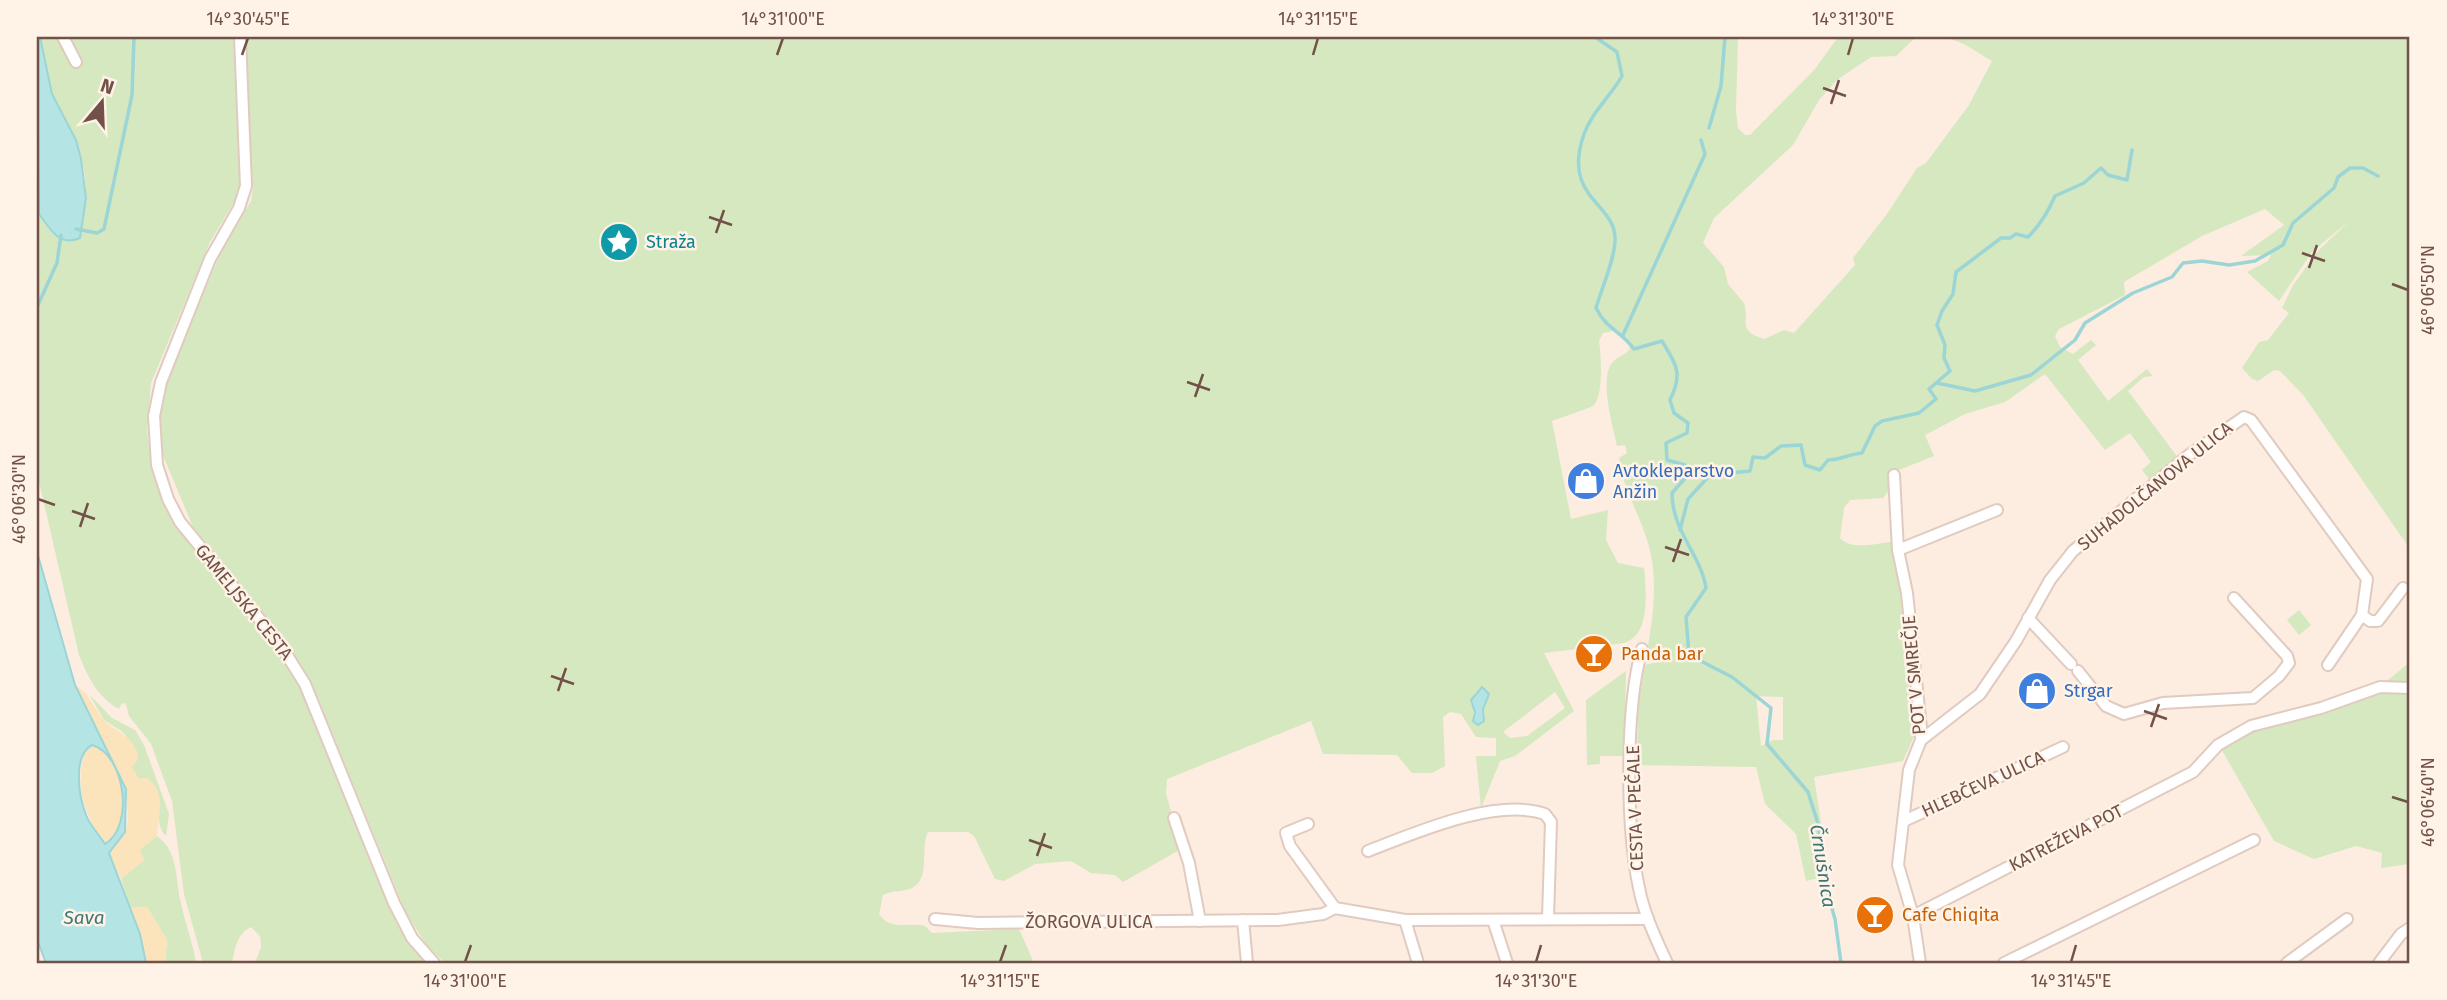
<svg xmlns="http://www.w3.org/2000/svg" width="2447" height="1000" viewBox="0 0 2447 1000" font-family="'Fira Sans',sans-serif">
	<rect width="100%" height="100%" fill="#fcede0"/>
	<g fill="#d5e8bf" fill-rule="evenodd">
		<path d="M 40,37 L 234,37 L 243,175 L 237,197 L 210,242 L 151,383 L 147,430 L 151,467 L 167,509 L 178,529 L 243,605 L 298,679 L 396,922 L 405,938 L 429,963 L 255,963 L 261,947 L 260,936 L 251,927 C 236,934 235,950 232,963 L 203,963 L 184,894 L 172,801 L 151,744 L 129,716 L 126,704 L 122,703 L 119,709 C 97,697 88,677 79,655 L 37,473 L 37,188 L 39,214 L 81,225 C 95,165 75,146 53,96 C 46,79 44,54 40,37 Z"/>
		<path d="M 245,37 L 1738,37 L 1736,111 L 1738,128 L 1745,135 L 1750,135 L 1815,69 L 1838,37 L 1916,37 L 1896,56 L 1871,57 L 1838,79 L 1819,100 L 1793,145 L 1714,218 L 1703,243 L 1724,267 L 1728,284 L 1744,303 C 1750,322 1736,330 1764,339 L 1784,330 L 1794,333 L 1855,265 L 1853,258 L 1887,214 L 1917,168 L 1926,163 L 1969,105 L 1992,61 L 1964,44 L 1945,37 L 2410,37 L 2410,549 L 2304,396 L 2280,371 L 2274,370 L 2258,381 L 2252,379 L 2242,368 L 2259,342 L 2268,340 L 2289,313 L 2282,308 L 2293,285 L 2317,252 L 2350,220 L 2312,252 L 2279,301 L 2247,272 L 2268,261 L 2271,255 L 2241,256 L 2284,225 L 2265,209 L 2202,236 L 2124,282 L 2125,295 L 2059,329 L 2055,336 L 2060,347 L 2073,354 L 2091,340 L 2096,345 L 2078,360 L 2108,401 L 2147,369 L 2153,376 L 2144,377 L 2128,391 L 2179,459 L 2149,479 L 2142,470 L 2151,462 L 2130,433 L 2105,450 L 2045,374 L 2005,402 L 1965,414 L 1925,435 L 1934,456 L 1889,474 L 1889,490 L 1883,498 L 1850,500 L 1844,508 L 1840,538 C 1852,551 1876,543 1892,542 L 1902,592 L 1915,734 L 1903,761 L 1814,777 L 1828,869 L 1820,878 L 1806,881 L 1796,834 L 1765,804 L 1756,767 L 1637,765 L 1638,708 L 1645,665 L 1657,662 L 1658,655 L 1651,652 L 1648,646 C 1654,612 1658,573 1647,540 C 1638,511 1623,488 1619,458 L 1627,453 L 1625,445 L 1617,446 C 1613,426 1599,380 1612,363 C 1617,357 1625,355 1630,349 L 1627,339 L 1613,331 L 1603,333 L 1599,341 C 1601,353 1604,398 1593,406 C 1589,408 1558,419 1552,421 L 1571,519 L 1608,510 L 1606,540 L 1618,563 L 1644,568 C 1646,591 1651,635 1624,643 L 1544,653 L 1574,711 L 1515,756 L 1500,761 L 1481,808 L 1476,756 L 1496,756 L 1496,738 L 1476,737 L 1461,714 L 1450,712 L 1443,717 L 1445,766 L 1432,773 L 1412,773 L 1397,755 L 1323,754 L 1311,721 L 1167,779 L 1166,793 L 1181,849 L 1123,882 L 1115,875 L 1091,873 L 1071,861 L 1035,864 L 1004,881 L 995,879 L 974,836 L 968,832 L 928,832 C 920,848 930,875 915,886 C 907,893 894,889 883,895 L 879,914 C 890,931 907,922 925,926 L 932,933 L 1019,929 L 1034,963 L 445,963 L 427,946 L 406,913 L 316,693 L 286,642 L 193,527 L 162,453 L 160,409 L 173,365 L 221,252 L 251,201 L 253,188 ZM 1480,688 L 1485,717 L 1473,719 L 1475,693 ZM 1555,692 L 1565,708 L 1527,736 L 1510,738 L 1503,732 ZM 1756,696 L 1783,697 L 1783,740 L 1773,740 L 1761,746 Z"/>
		<polygon points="2299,610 2311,625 2299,635 2287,620"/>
		<polygon points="2410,662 2410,864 2381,868 2382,853 2356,846 2314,859 2274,841 2220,747 2249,729 2356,698 2387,681"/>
		<polygon points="1626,671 1624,756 1600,756 1600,764 1587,765 1586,700"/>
		<path d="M 89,694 L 112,718 L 135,730 L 144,745 L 169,814 L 166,836 C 149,819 171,794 146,778 L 139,779 L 131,767 L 137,752 L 123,732 L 104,720 Z"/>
		<path d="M 157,836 C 179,852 175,879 181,903 C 185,923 193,943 196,963 L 165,963 L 167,940 L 147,907 L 130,908 L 121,879 L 144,860 L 139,850 Z"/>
	</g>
	<g fill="#fbe4bb">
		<path d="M 75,685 C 90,695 93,706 103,719 C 113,732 136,734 138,760 L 132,767 L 139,779 L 146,778 C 168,792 158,814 157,836 L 140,850 L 144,860 L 121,879 L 109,853 C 112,844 121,840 125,832 C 141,800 90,716 75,685 Z"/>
		<path d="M 92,745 C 126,755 135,825 105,844 C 83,813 74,785 86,748 Z"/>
		<polygon points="147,907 167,940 165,963 146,963 130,908"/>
	</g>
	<g fill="#b5e4e4" stroke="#9cd5d6" stroke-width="2" fill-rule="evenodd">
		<path d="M 37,37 L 40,37 L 52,94 L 76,140 L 81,159 L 86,198 L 80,238 C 59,247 51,230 39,214 Z"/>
		<path d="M 37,552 L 75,685 L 126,789 L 125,832 L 109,853 L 140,934 L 146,963 L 46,963 L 37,939 ZM 92,745 C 125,754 135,826 105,844 C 99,835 90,825 86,815 C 79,797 72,756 92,745 Z"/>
		<polygon points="1482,687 1489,694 1483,709 1484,721 1478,725 1473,721 1475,712 1471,700"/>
	</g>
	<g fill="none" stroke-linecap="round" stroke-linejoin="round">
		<g stroke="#9cd5d6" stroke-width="3.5">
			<path d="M 1573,37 L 1595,37 L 1617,52 L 1622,76 C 1610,97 1592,112 1584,134 C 1561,200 1617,202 1615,241 C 1614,262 1602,287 1596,308 C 1607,330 1620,330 1634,349 L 1662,341 C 1677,366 1683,373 1670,400 L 1674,413 L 1688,423 L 1687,433 L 1666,443 L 1667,460 L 1685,465 L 1687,476 L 1672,493 C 1672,531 1701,555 1706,588 L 1686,617 L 1689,655 L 1732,677 L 1771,708 L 1767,744 L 1808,792 L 1819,827 L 1823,877 L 1835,919 L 1841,963"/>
			<polyline points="1709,128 1721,86 1725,37"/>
			<polyline points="76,229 97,233 104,229 132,95 134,37"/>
			<polyline points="37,307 57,263 61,235"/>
			<polyline points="1623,335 1705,154 1701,140"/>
			<polyline points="1937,383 1975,391 2031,375 2075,340 2085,323 2133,293 2172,277 2183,263 2202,261 2229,265 2255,261 2283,245 2293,223 2334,188 2338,177 2350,168 2363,168 2378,176"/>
			<path d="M 1680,530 L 1688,499 L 1710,475 L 1750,471 L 1753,457 L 1765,458 L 1781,446 L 1801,445 L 1805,465 L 1820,470 L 1828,460 C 1841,460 1849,454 1862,453 L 1875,426 L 1882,421 L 1919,413 L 1936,399 L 1929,389 L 1950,371 L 1944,358 L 1945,345 L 1937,325 L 1942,311 L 1953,294 L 1956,272 L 2001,238 L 2010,238 L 2016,234 L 2028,237 C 2039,226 2049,210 2055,196 L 2084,183 L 2101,168 L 2108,175 L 2127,180 L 2132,150"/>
		</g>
		<defs>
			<g id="minor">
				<polyline points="63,37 76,62"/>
				<polyline points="240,37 246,186 239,208 210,259 161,382 154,416 157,465 168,499 180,522 280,644 305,684 394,903 412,938 434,963"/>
				<polyline points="1894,475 1898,550 1907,593 1921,728 1921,740 1909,770 1898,865 1913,916 1920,963"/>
				<polyline points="1898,550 1997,510"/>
				<polyline points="2362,615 2370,621 2378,621 2403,588"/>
				<polyline points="2028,618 2071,664"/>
				<path d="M 1642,649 C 1625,708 1626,828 1639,888 C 1644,914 1656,939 1667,963"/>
				<polyline points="2078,671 2106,706 2124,714 2163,703 2253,698 2279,676 2289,663 2287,656 2234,598"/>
				<polyline points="1921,740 1980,694 2016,641 2050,580 2073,551 2189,455 2244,417 2251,420 2367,579 2362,615 2328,665"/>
				<polyline points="1174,818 1189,863 1200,921"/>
				<polyline points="1904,821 2063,747"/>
				<polyline points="1308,824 1286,833 1290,846 1335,908"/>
				<path d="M 1368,851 C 1415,833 1496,797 1545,814 L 1551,822 L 1548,918"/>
				<polyline points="1913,916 2193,772 2218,745 2251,726 2321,708 2380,687 2410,688"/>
				<polyline points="935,919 978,923 1278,920 1323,914 1335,908 1405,920 1648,919"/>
				<polyline points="1243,920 1247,963"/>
				<polyline points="1405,920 1418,963"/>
				<polyline points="1493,920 1507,963"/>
				<polyline points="2004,963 2254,840"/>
				<polyline points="2287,963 2347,919"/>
				<polyline points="2379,963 2401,934 2410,928"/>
			</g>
		</defs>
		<use href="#minor" stroke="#e1cabf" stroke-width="14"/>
		<use href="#minor" stroke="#fff" stroke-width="10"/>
	</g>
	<path fill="none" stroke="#725148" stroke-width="2.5" d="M 242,55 L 248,38M 777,55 L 783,38M 1313,55 L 1318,38M 1848,55 L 1853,38M 1823,88 L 1846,96M 1831,104 L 1839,80M 709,217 L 732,225M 716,233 L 724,210M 2302,253 L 2325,261M 2309,268 L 2317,245M 2392,284 L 2408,290M 1187,382 L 1210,390M 1195,397 L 1203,374M 38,499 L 55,505M 72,511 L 95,519M 80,527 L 88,503M 1665,547 L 1689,555M 1673,562 L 1681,539M 551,676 L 574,684M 558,691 L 566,668M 2144,711 L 2167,719M 2151,727 L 2159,704M 2392,797 L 2408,802M 1029,840 L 1052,848M 1037,856 L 1045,833M 465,962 L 471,945M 1000,962 L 1006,945M 1536,962 L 1541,945M 2071,962 L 2076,945"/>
	<defs>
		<symbol id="sight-disc" viewBox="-11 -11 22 22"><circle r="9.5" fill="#0f9aa8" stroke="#fff2e6"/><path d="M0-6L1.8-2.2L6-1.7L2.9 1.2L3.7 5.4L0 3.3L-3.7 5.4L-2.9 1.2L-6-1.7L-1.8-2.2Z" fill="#fff"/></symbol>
		<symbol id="shop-disc" viewBox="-11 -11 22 22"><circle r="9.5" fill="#3f7fe0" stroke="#fff2e6"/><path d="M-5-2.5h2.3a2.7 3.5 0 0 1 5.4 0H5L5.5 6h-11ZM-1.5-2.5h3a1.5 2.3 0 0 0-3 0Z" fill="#fff"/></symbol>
		<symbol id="bar-disc" viewBox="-11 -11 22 22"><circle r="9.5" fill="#e8710a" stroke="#fff2e6"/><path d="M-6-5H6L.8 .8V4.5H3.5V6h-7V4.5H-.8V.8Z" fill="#fff"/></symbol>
	</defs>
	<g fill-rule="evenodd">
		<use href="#sight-disc" x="597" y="220" width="44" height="44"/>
		<use href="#shop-disc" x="1564" y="459" width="44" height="44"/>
		<use href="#bar-disc" x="1572" y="632" width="44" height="44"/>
		<use href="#shop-disc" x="2015" y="669" width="44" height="44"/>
		<use href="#bar-disc" x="1853" y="893" width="44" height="44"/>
	</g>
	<g text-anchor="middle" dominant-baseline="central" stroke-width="5" stroke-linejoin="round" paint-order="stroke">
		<g font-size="18" fill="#0d838f" stroke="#fff2e6" text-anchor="start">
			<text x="646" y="242">Straža</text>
		</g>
		<g font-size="18" fill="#366cbe" stroke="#fff2e6" text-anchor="start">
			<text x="1613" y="471">Avtokleparstvo<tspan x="1613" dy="21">Anžin</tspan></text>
			<text x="2064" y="691">Strgar</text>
		</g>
		<g font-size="18" fill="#725148" stroke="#fff2e6">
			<text transform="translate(2155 486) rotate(-39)">SUHADOLČANOVA ULICA</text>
			<text transform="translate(244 602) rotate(51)">GAMELJSKA CESTA</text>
			<text transform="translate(1914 675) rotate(-95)">POT V SMREČJE</text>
			<text transform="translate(1983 784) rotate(-25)">HLEBČEVA ULICA</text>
			<text transform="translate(1635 808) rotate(-92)">CESTA V PEČALE</text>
			<text transform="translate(2066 838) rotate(-27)">KATREŽEVA POT</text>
			<text x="1089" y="922">ŽORGOVA ULICA</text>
		</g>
		<g font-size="18" fill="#c56008" stroke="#fff2e6" text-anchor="start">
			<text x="1621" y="654">Panda bar</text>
			<text x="1902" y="915">Cafe Chiqita</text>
		</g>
		<g font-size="19" font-style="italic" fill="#3c7678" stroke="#fff2e6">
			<text transform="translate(1823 866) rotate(81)">Črnušnica</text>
			<text x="84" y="917">Sava</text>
		</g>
	</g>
	<rect width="2447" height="1000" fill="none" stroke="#fff2e6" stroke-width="77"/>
	<g transform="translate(102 102) rotate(19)" stroke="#fff2e6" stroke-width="5" paint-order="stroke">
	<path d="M0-5L12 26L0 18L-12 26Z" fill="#725148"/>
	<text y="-10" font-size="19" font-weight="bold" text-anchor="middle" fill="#725148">N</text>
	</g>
	<rect x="38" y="38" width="2370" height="924" fill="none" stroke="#725148" stroke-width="2.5"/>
	<g font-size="18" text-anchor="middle" fill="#725148">
		<text x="248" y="25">14°30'45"E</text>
		<text x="783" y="25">14°31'00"E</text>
		<text x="1318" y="25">14°31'15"E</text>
		<text x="1853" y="25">14°31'30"E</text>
		<text transform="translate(2428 290) rotate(-90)" y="6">46°06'50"N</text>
		<text transform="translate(19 499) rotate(-90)" y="6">46°06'30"N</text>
		<text transform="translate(2428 802) rotate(-90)" y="6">46°06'40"N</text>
		<text x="465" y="987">14°31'00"E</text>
		<text x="1000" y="987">14°31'15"E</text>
		<text x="1536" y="987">14°31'30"E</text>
		<text x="2071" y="987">14°31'45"E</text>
	</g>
</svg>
